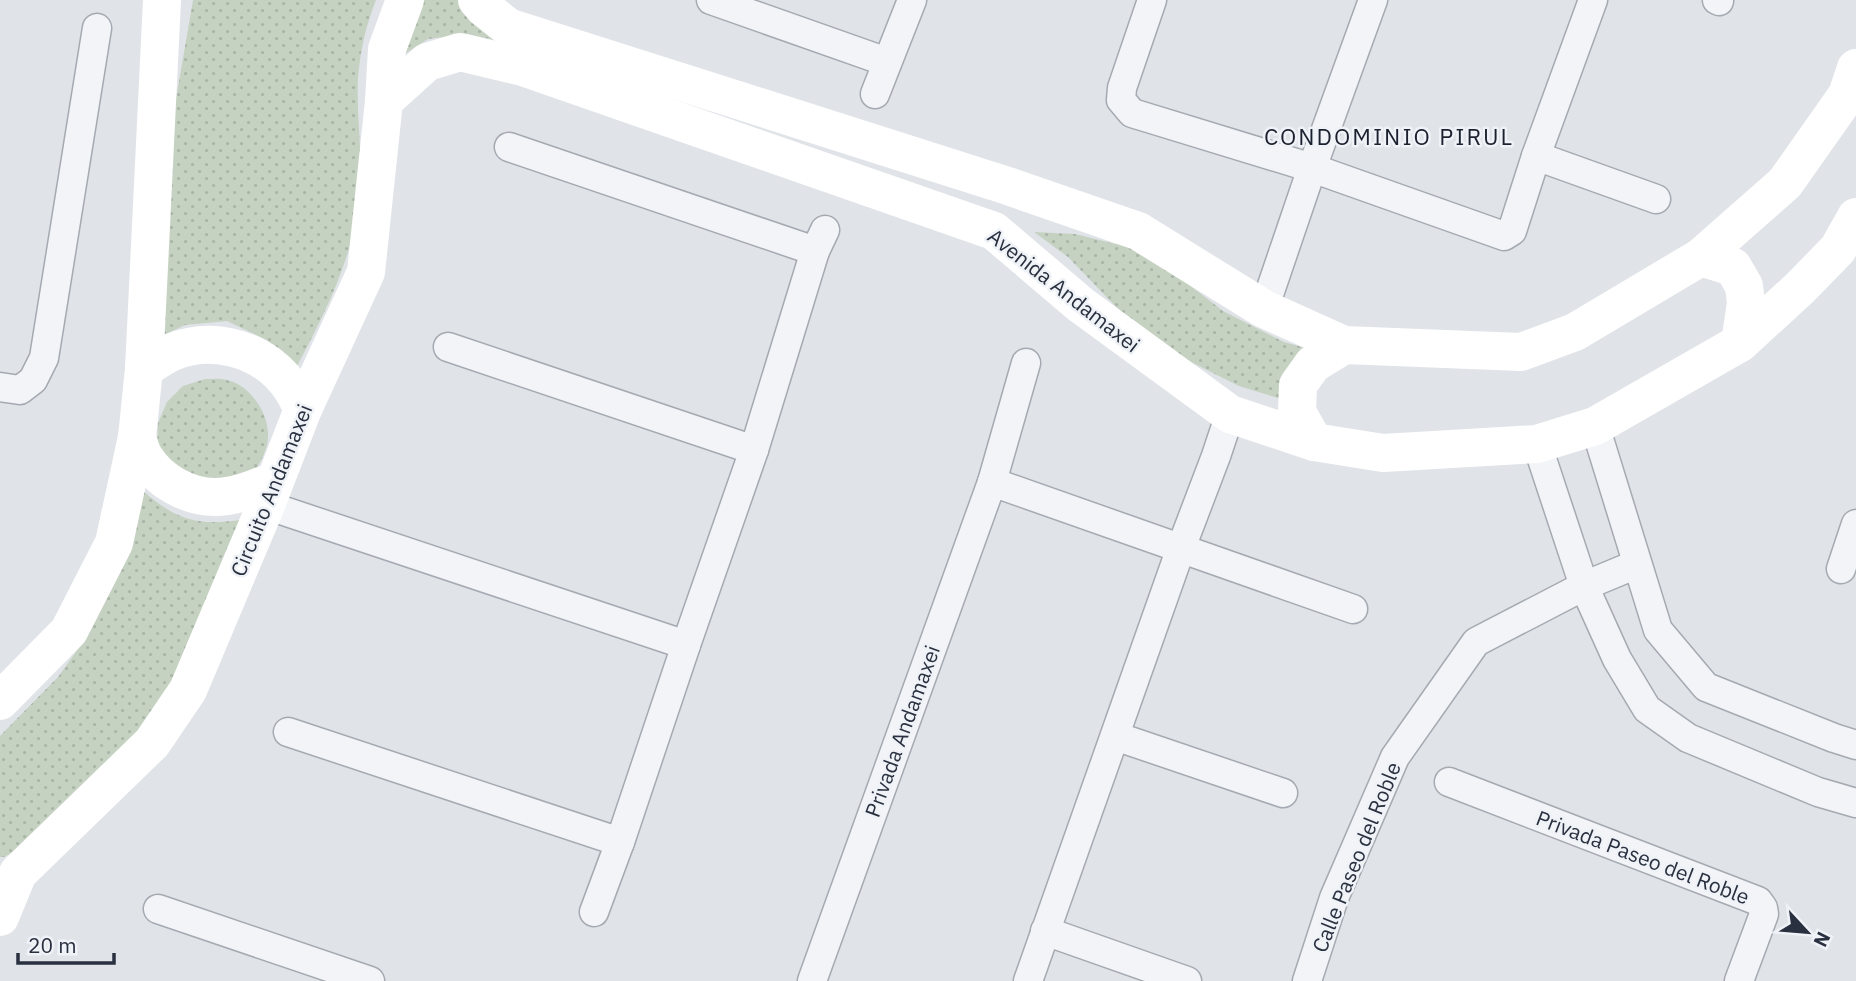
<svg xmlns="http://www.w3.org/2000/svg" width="1856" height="981" viewBox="0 0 1856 981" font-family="'IBM Plex Sans',sans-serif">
	<defs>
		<pattern id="garden-dots" width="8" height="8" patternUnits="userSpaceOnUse" patternTransform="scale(1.75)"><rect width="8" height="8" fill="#c5d2c1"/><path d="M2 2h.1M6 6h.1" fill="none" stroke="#a9b5a7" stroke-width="1.8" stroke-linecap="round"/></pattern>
	</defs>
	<rect width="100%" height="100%" fill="#e0e3e8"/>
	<g fill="url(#garden-dots)">
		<path d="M 193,0 L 376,0 C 366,25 360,51 358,78 C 356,119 364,160 359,201 C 352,261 323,317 295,370 L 267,340 L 227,321 L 185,325 L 160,337 L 154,227 Z"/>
		<polygon points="421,0 461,0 502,42 468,34 428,39 403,55"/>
		<polygon points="1034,232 1075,234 1136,249 1179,277 1223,311 1284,342 1320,352 1291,402 1239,386 1183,358 1121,312 1068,257"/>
		<path d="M 205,379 C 212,379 220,378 227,380 C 249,385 267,410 268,433 C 269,448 261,461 254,473 L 198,489 L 157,446 L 158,423 L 167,402 L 183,386 Z"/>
		<path d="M 143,491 C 177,520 196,526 240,520 L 166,696 L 130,749 L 30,843 L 4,857 L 0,857 L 0,736 L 58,677 L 88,635 L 133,541 Z"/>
	</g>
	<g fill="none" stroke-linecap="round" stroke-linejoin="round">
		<defs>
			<g id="street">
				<polyline points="711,0 887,62"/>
				<polyline points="1152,0 1122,88 1121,100 1132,113 1312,168 1504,236 1512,231 1536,156 1593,0"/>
				<polyline points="1717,0 1719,1"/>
				<polyline points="875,94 912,0"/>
				<polyline points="509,147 815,251"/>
				<polyline points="1536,156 1656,199"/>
				<polyline points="1264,309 1312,168 1373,0"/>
				<polyline points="448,347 754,450"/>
				<polyline points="0,387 20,390 33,380 44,358 97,28"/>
				<polyline points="1595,426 1658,630 1706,687 1834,738 1856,745"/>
				<polyline points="1537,444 1584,586 1617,659 1647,709 1688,738 1818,792 1856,803"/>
				<polyline points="992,482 1026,363"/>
				<polyline points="266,505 686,645"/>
				<polyline points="1841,569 1856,524"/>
				<polyline points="288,732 620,842"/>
				<polyline points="1115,736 1283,793"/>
				<polyline points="1449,782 1758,901 1763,908 1764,914 1739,981"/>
				<polyline points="158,909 370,981"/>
				<polyline points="594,912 620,842 686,645 754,450 815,251 825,230"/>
				<polyline points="1045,931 1187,981"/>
				<polyline points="812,981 992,482 1353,609"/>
				<polyline points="1028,981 1181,548 1216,456 1230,414"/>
				<polyline points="1307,981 1334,898 1395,757 1476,642 1584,586 1637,564"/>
			</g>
		</defs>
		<use href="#street" stroke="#a5aab2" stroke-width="31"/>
		<use href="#street" stroke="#f2f4f7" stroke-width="28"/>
		<g stroke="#fff" stroke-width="38">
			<polyline points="477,0 484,8 508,27 1008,186 1138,231 1264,309 1344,345 1521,352 1575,332 1701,257 1785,183 1847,95 1856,68"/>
			<polyline points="384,101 427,62 460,52 523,67 994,231 1081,305 1230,414 1314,442 1383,453 1537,444 1595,426 1740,343 1800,288 1838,249 1856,217"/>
			<polyline points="1701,257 1733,267 1744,286 1746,303 1740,343"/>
			<path d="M 144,369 C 153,364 162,356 172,352 C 212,336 259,348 286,381 C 293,389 298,400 303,409"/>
			<path d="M 137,437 C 139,444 141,452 145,458 C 159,481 188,497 215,497 C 235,497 256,488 274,481"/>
			<polyline points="1314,442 1297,412 1298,385 1313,364 1344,345"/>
			<polyline points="0,701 69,631 114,543 137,437 144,369 162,0"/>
			<polyline points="0,917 18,873 152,743 188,690 266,505 303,409 366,272 384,101 387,49 405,0"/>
		</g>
	</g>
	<g text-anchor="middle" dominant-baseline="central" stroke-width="5" stroke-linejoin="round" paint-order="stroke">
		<g font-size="21" fill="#29303f" stroke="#eff2f6">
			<text transform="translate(1064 290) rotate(38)">Avenida Andamaxei</text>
			<text transform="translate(271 490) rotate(-68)">Circuito Andamaxei</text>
			<text transform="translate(902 731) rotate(-70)">Privada Andamaxei</text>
			<text transform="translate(1356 857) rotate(-68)">Calle Paseo del Roble</text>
			<text transform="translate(1643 857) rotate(21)">Privada Paseo del Roble</text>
		</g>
		<g font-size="23" letter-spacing="2" fill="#1c212f" stroke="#eff2f6">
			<text x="1389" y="136">CONDOMINIO PIRUL</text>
		</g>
	</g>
	<g transform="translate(1807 932) rotate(116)" stroke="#eff2f6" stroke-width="5" paint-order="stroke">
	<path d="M0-5L12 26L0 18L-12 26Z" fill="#29303f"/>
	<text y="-10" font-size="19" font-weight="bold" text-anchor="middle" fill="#29303f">N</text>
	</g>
	<path d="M18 953v10h96v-10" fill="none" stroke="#29303f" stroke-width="3.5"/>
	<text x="28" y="953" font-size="21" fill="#29303f" stroke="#eff2f6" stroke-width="5" paint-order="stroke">20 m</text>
</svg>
